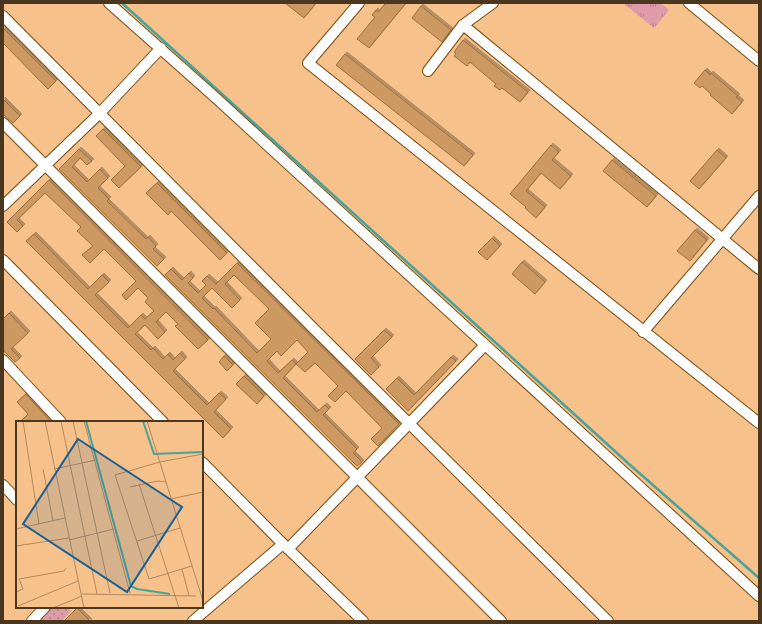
<svg xmlns="http://www.w3.org/2000/svg" width="762" height="624" viewBox="0 0 762 624" font-family="'Open Sans',sans-serif">
	<defs>
		<pattern id="grass-tufts" width="24" height="20" patternUnits="userSpaceOnUse"><rect width="24" height="20" fill="#de9ba9"/><path d="M3 7l-1-3M5 7V3M7 7l1-3M15 17l-1-3M17 17v-4M19 17l1-3" fill="none" stroke="#b67f89"/></pattern>
		<pattern id="garden-dots" width="8" height="8" patternUnits="userSpaceOnUse"><rect width="8" height="8" fill="#de9ba9"/><path d="M2 2h.1M6 6h.1" fill="none" stroke="#b67f89" stroke-width="1.8" stroke-linecap="round"/></pattern>
		<filter id="shadow"><feDropShadow dx="2" dy="-2" stdDeviation="0" flood-color="#0004"/></filter>
	</defs>
	<rect width="100%" height="100%" fill="#f7c18b"/>
	<polygon fill="url(#grass-tufts)" points="623,3 661,3 669,10 654,28"/>
	<polygon fill="url(#garden-dots)" points="52,607 66,607 71,611 62,621 40,621"/>
	<g fill="none" stroke-linecap="round" stroke-linejoin="round">
		<polyline stroke="#49a399" stroke-width="2.5" points="122,3 629,464 759,578"/>
	</g>
	<g fill="#cd9964" stroke="#9e6d38" fill-rule="evenodd" filter="url(#shadow)">
		<polygon points="285,3 316,3 304,18"/>
		<polygon points="386,3 406,3 369,48 357,39 375,17 372,15 376,10 378,12"/>
		<polygon points="421,6 451,30 442,42 412,18"/>
		<polygon points="3,28 56,81 48,89 3,43"/>
		<polygon points="463,40 528,92 520,102 502,88 500,90 494,86 496,84 470,62 467,66 454,56 456,54 454,52"/>
		<polygon points="345,54 473,155 464,166 336,65"/>
		<polygon points="705,70 710,75 711,73 738,96 736,97 742,102 732,114 710,95 711,94 702,86 700,88 694,83"/>
		<polygon points="3,99 20,116 13,123 3,114"/>
		<polygon points="103,129 141,167 119,188 111,180 125,166 96,136"/>
		<polygon points="551,145 559,152 552,160 571,176 560,189 541,173 526,191 545,207 536,218 525,208 526,207 510,194"/>
		<polygon points="79,149 92,161 87,165 80,158 72,167 87,182 100,169 108,178 98,188 109,199 107,201 146,239 148,237 156,246 153,249 164,259 157,266 59,169"/>
		<polygon points="717,150 726,158 699,189 690,181"/>
		<polygon points="612,160 656,196 647,207 603,171"/>
		<polygon points="49,180 208,340 198,349 175,326 178,324 166,312 156,322 165,332 158,339 145,325 135,334 151,350 153,348 163,359 168,354 173,360 180,353 185,359 173,371 207,405 219,393 226,399 214,412 231,429 223,438 26,241 34,234 88,289 102,275 109,282 95,295 128,328 141,315 145,319 154,311 145,302 148,298 138,288 126,300 122,295 136,281 104,249 90,263 82,255 93,246 77,231 81,227 45,193 17,220 23,226 17,232 7,222"/>
		<polygon points="157,183 227,253 220,260 171,211 168,215 146,193"/>
		<polygon points="695,230 707,240 690,261 677,251"/>
		<polygon points="492,238 500,246 487,260 478,252"/>
		<polygon points="522,262 545,282 535,294 512,274"/>
		<path d="M 237,263 L 399,424 L 378,446 L 371,439 L 382,428 L 346,391 L 335,402 L 328,396 L 338,386 L 315,363 L 305,372 L 296,364 L 283,378 L 317,412 L 325,405 L 329,409 L 323,415 L 357,449 L 353,453 L 362,462 L 357,466 L 165,275 L 171,269 L 182,280 L 189,273 L 193,278 L 188,283 L 198,293 L 206,285 L 202,281 L 207,276 L 216,284 ZM 234,275 L 269,309 L 255,323 L 271,339 L 257,353 L 214,308 L 213,309 L 202,298 L 212,288 L 232,308 L 240,300 L 225,284 ZM 297,340 L 308,352 L 296,364 L 292,360 L 278,373 L 267,361 L 277,351 L 281,356 Z"/>
		<polygon points="9,313 28,333 11,349 20,358 15,362 3,350 3,319"/>
		<polygon points="384,330 392,337 371,358 379,367 371,375 355,359"/>
		<polygon points="224,356 233,365 227,371 219,362"/>
		<polygon points="451,357 456,361 408,411 386,389 397,378 414,395"/>
		<polygon points="244,376 264,396 257,404 236,384"/>
		<polygon points="26,394 41,411 51,422 20,422 28,414 17,402"/>
		<polygon points="77,608 90,621 64,621"/>
	</g>
	<g fill="none" stroke-linecap="round" stroke-linejoin="round">
		<defs>
			<g id="minor">
				<polyline points="109,3 216,98 759,596"/>
				<polyline points="359,3 308,63 759,423"/>
				<polyline points="689,3 759,61"/>
				<polyline points="3,16 313,328 608,621"/>
				<polyline points="463,25 759,269"/>
				<polyline points="428,71 463,25 493,3"/>
				<polyline points="3,123 501,621"/>
				<polyline points="3,206 99,114 161,48"/>
				<polyline points="3,260 163,422"/>
				<polyline points="643,332 759,196"/>
				<polyline points="3,360 61,422"/>
				<polyline points="202,462 283,544 363,621"/>
				<polyline points="3,485 17,500"/>
				<polyline points="288,549 485,345"/>
				<polyline points="32,621 45,607"/>
				<polyline points="193,621 283,544"/>
			</g>
		</defs>
		<use href="#minor" stroke="#78490e" stroke-width="12"/>
		<use href="#minor" stroke="#fff" stroke-width="10"/>
	</g>
	<g transform="translate(16 421)">
		<rect width="187" height="187" fill="#f7c18b"/>
		<path fill="none" stroke="#49a399" stroke-width="2" d="M 70,0 L 115,165 L 121,168 L 154,173M 127,0 L 138,33 L 187,31"/>
		<path fill="none" stroke="#b28960" stroke-width="1" d="M 7,0 L 23,103M 29,0 L 68,187M 45,0 L 81,173M 57,0 L 94,172M 68,0 L 114,172M 131,0 L 187,180M 27,48 L 37,100M 38,48 L 80,39M 123,63 L 163,187M 114,66 L 142,60 L 150,61M 155,78 L 187,71M 0,108 L 49,97M 53,119 L 98,108M 121,120 L 164,107M 0,125 L 53,117M 176,145 L 133,158 L 99,54 L 144,41 L 187,33M 166,148 L 173,175M 0,171 L 7,168 L 3,158 L 48,150 L 50,147M 66,173 L 180,175M 2,185 L 62,160M 37,187 L 66,175"/>
		<path fill="#196094" fill-opacity="0.15" stroke="#196094" stroke-width="2" d="M 62,18 L 166,86 L 111,171 L 7,103 Z"/>
		<rect width="187" height="187" fill="none" stroke="#4b3620" stroke-width="2"/>
	</g>
	<rect width="762" height="624" fill="none" stroke="#4b3620" stroke-width="8"/>
</svg>
